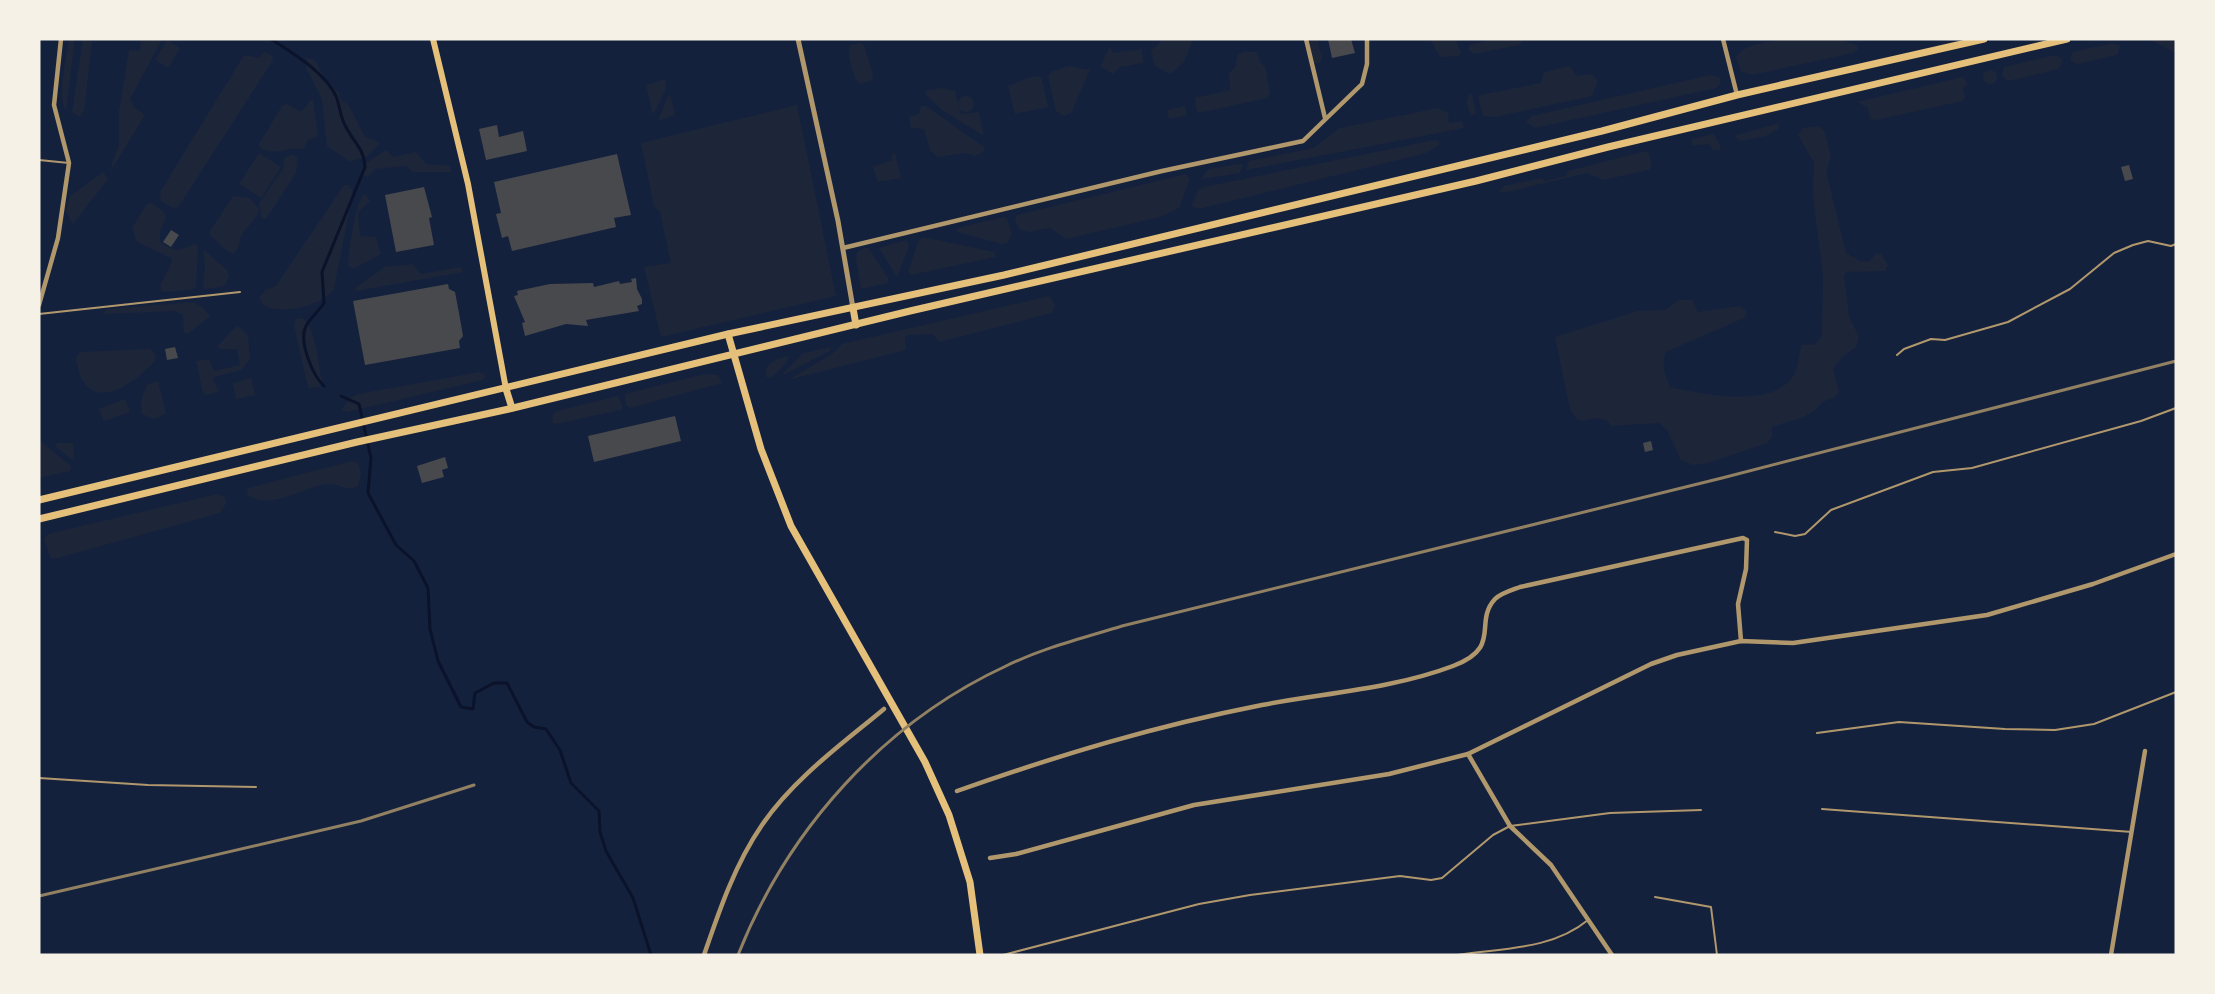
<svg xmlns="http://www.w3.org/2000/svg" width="2215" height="994" viewBox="0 0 2215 994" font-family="'Source Sans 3',sans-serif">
	<rect width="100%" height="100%" fill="#14213d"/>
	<g fill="#1d2539">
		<path d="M 69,39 L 75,39 L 66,110 C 56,99 67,55 69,39 Z"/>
		<polygon points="83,39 92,42 84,111 80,117 72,112"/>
		<polygon points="141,39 162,39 130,99 134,107 145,115 113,167 111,166 119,145 119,111 129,50 140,51"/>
		<polygon points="1163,39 1193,39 1184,62 1171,74 1155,66 1151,51"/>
		<polygon points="1308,39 1317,39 1322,57 1320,63 1313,63"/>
		<polygon points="1430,39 1455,39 1461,52 1459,56 1440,57"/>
		<polygon points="1497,39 1522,39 1520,45 1474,54 1468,49 1471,44"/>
		<path d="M 1785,39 L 1839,39 L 1857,45 L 1858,49 L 1853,53 L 1752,75 L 1741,71 L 1736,57 C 1744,43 1770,42 1785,39 Z"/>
		<polygon points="2149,39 2176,39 2176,53"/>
		<polygon points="167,40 180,48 168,68 155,60"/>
		<path d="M 860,43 L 864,45 L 873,75 L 872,80 L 860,84 C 852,76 847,55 850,45 Z"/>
		<polygon points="2113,43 2120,46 2117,55 2077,64 2070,60 2072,52"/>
		<polygon points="1110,47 1113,53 1142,49 1143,63 1120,67 1113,74 1100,66"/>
		<polygon points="264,52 272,56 273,60 179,206 174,209 161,201 160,192 244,55 259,58"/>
		<polygon points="1243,52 1256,52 1261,63 1265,67 1270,93 1267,98 1199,113 1196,109 1195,98 1230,90 1229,74 1235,67 1238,55"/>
		<polygon points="2056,55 2063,60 2059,69 2008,81 2002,75 2004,67"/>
		<polygon points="307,58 315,60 328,84 339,93 341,101 348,104 365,137 379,142 380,144 367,156 350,162 327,146 322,99 306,68"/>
		<polygon points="1069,66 1090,70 1071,113 1064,116 1056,111 1048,76 1051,72"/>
		<polygon points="1570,66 1576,76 1592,74 1598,81 1592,96 1495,117 1483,116 1478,97 1481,95 1541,83 1544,72"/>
		<circle cx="1990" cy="77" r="7"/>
		<polygon points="1710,75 1721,78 1720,84 1716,88 1535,128 1526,122 1532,116"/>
		<polygon points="1033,76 1040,77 1042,80 1048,107 1015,114 1008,86"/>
		<polygon points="1963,77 1968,84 1963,88 1965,98 1962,101 1876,120 1871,119 1867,107 1857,102"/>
		<polygon points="665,79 666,89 653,115 646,85"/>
		<polygon points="941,88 955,91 961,114 979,112 984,136 942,110 925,94 925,91"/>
		<polygon points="1469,93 1472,94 1476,113 1471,116 1467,103"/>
		<polygon points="668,95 671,97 675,115 658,121"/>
		<circle cx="966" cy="104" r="8"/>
		<path d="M 313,98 L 318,136 L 308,140 L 304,149 C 288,146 277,157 260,148 L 259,144 L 282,106 L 287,104 L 301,112 Z"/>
		<polygon points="797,105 836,296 661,337 644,267 671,263 660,212 654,206 641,143"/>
		<polygon points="921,106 926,106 984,147 984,151 975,156 965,153 937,157 930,150 924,129 911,128 909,117 919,114"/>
		<polygon points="1185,106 1187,115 1169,119 1167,110"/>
		<polygon points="1438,108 1448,113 1449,123 1462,121 1464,128 1246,170 1249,161 1313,148 1340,128"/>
		<polygon points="1779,123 1778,129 1766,136 1741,141 1734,136"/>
		<path d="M 1819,126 L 1825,133 L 1831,157 L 1826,171 L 1846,253 L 1860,261 L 1869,262 L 1876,253 L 1881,254 L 1888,265 L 1885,271 L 1847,272 L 1844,275 L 1849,317 L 1859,336 L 1856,347 L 1842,357 L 1833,369 L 1839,392 L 1834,398 L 1822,402 C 1811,419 1790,420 1772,427 L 1772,437 L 1767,443 L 1708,463 L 1693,465 L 1681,460 L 1667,430 L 1658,423 L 1612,426 L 1606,420 L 1597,418 L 1582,421 L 1576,418 L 1570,409 L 1555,337 L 1638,311 L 1665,310 L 1679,300 L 1692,300 L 1698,312 L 1739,306 L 1747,312 L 1744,318 L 1666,352 C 1661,365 1665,376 1671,388 C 1703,393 1775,411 1795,373 C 1799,365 1798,354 1802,345 L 1814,345 L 1822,336 L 1823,274 L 1813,198 L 1814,163 L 1798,135 L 1803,128 Z"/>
		<polygon points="1714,134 1721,147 1720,150 1713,150 1709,144 1692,146 1692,139"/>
		<polygon points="1435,140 1440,142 1439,145 1426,153 1199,209 1191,206 1198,191 1204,187"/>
		<polygon points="386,150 393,157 416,152 426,164 450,166 451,172 413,172 406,166 375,169 368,177 364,176 363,165"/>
		<polygon points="1646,151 1649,154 1651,164 1649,170 1603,180 1587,173 1503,193 1499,191 1504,186 1541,178 1546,181 1566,176 1568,171"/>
		<polygon points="259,153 281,167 261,198 239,184"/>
		<polygon points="895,153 901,178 878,182 873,167 892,160 892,154"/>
		<polygon points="292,154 298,157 296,173 266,219 262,219 259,204 284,167 284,158"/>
		<polygon points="1241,164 1243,165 1240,173 1201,179 1208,169"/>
		<polygon points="103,172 108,179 73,224 66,212 70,196"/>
		<polygon points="1186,174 1190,179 1179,208 1160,217 1066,239 1050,228 1029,232 1019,229 1015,220 1017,215"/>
		<path d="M 344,185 L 349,185 L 353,191 L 334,289 C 322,306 281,316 263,305 L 259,297 L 266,290 L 276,286 Z"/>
		<path d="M 365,194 L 370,201 L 358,212 L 360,236 L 376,237 L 381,254 L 353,269 L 348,265 C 349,252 355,199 365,194 Z"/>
		<path d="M 233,196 L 250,198 L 259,209 C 257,220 247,225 242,235 C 238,242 240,248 234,254 L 227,251 L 210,235 L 210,231 Z"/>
		<path d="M 151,203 L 164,212 L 166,218 L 160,232 L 160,242 C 178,253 176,251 195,244 L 198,247 L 196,287 L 190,290 L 162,292 L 160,285 L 172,262 L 171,258 L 137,242 L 132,228 L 147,204 Z"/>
		<polygon points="1004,217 1007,219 1012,234 1007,243 1002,244 957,232 957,228"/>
		<polygon points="923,237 994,252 995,257 911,275 908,272 919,240"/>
		<polygon points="906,240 909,246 897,277 879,248"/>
		<polygon points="864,248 869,248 888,278 888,283 861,289 856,260 857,252"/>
		<polygon points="203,249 227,270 229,276 225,286 205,289 203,287 205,265"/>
		<polygon points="413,264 421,274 461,267 463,272 356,291 355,288 385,267"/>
		<polygon points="1049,296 1055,305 1052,313 939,342 933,334 908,335 905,337 906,350 788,380 832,354 842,344"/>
		<polygon points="193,302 202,307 210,316 188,334 184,332 183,315 175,311 104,314 106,309"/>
		<path d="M 301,318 C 315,321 319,368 322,382 L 319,387 L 308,388 L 294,325 L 296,319 Z"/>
		<polygon points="236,326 240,327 248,336 250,359 241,370 214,377 213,382 220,391 207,395 203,393 196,361 209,359 214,371 240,365 237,349 219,349 218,346"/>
		<polygon points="831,347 830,351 781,376 803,353"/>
		<path d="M 150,349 L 156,355 L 155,361 C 129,389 84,417 76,358 L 80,352 Z"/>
		<path d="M 789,356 L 784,366 L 771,378 L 766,377 C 763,363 777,358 789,356 Z"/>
		<polygon points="479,372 486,375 483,380 347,412 342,409 351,397 359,394"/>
		<polygon points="704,374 718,375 722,383 630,408 626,405 625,394"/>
		<polygon points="251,378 255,395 236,399 233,383"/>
		<polygon points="158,381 166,413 154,419 142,414 141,400 147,385"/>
		<polygon points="618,396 623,407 621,410 555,424 552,422 553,414 557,411"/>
		<polygon points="125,399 130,412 104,421 99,409"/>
		<polygon points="40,441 71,466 70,471 39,478"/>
		<polygon points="73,443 74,461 55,446 57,443"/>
		<path d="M 352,461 L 358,463 L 361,474 L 358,486 C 348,492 341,485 331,484 C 306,484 269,513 247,494 L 248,488 Z"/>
		<polygon points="217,494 224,497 227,502 220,513 54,559 50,557 44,539 48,534"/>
	</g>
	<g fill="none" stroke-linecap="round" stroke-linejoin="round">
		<g stroke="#0b132b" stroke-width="3">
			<path d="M 271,39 C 293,54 324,71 336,96 C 340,106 340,118 346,127 C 354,143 364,148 365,167 L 322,272 L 324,303 C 319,311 310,318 306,326 C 298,341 313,376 324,386"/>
			<polyline points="341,396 359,404 371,458 368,493 396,545 414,561 428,588 430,629 438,661 461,707 473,709 475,693 494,683 507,683 527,722 534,727 546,729 560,750 571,783 599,811 600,832 606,851 633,898 651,955"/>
		</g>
	</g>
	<g fill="#48494c">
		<polygon points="1328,39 1351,39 1355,53 1332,58"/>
		<polygon points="497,125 499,137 523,131 527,151 486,160 479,129"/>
		<polygon points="617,154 631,215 614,218 616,227 512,251 508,236 502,238 496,214 501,213 494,182"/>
		<polygon points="2129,165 2133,179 2125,181 2121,167"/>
		<polygon points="424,187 432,217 429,218 434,245 396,252 385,195"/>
		<polygon points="171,230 179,235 171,247 163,242"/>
		<polygon points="636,278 637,289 642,299 642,304 637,306 639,311 586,320 588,326 566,324 525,336 522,323 525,322 514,296 518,295 517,291 550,284 593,283 594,287 619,281 620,284 632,282 631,279"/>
		<polygon points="448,284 449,289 455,292 459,313 463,336 459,341 460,348 365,365 353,301"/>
		<polygon points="175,347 178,358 167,360 165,349"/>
		<polygon points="675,416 681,441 594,462 588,436"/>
		<polygon points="1651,441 1653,450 1645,452 1643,443"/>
		<polygon points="445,457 448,468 442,470 444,477 422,483 417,466"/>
	</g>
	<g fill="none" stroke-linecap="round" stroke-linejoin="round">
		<g stroke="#b1986c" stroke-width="2">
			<polyline points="39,160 69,163"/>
			<polyline points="39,314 240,292"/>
			<polyline points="1897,355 1904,349 1931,339 1945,340 2008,322 2070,289 2114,253 2133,245 2148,241 2171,246 2176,244"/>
			<polyline points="1775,532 1795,536 1805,534 1831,510 1933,472 1972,468 2141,421 2176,408"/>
			<polyline points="1817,733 1899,722 2005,729 2055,730 2094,724 2176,692"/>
			<polyline points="39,778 148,785 256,787"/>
			<polyline points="1822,809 2132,832"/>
			<polyline points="1655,897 1711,907 1717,955"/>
			<polyline points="1003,955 1199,904 1250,895 1400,876 1431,880 1442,878 1493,835 1510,826 1610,813 1701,810"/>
			<path d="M 1457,955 C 1501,948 1552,950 1588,920"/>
		</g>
		<g stroke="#b1986c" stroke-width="4.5">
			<polyline points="1306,39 1325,118"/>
			<polyline points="1723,39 1737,95"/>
			<polyline points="843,248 1162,171 1303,141 1362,84 1367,64 1367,39"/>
			<polyline points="39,305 58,238 69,163 54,105 61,39"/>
			<polyline points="1468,754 1510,826 1551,865 1612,955"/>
			<path d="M 957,791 C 1059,755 1155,726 1262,705 C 1325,693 1392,689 1453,666 C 1503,647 1473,623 1495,599 C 1501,593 1512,590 1520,587 L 1743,538 L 1747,540 L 1746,569 L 1738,604 L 1741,641"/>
			<polyline points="990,858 1016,854 1194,805 1389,774 1468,754 1651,664 1677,655 1741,641 1793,643 1987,615 2093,584 2176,554"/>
			<path d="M 704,955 C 719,911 735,864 762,825 C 793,779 842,744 884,709"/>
			<polyline points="2111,955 2145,751"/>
		</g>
		<polyline stroke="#b1986c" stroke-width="5" points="798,39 838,221 853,308"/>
		<polyline stroke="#e5c07b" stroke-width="6" points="433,39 468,184 506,389"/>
		<g stroke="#e5c07b" stroke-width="7">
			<polyline points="853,308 856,325"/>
			<polyline points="728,334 761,449 791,526 925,762 949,815 970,882 980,955"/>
			<polyline points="506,389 512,408"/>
			<polyline points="39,500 728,334 1004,275 1602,131 1737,95 1984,39"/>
			<polyline points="39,519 357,442 509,409 910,311 1476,181 1608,147 2067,39"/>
		</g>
		<g stroke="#918062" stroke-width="3">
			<polyline points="39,896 361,821 474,785"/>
			<path d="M 738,955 C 788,829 883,723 1006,666 C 1043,648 1083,638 1122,626 L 1722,478 L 2176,361"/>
		</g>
	</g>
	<rect width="2215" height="994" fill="none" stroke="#f6f1e7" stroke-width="81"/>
</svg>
